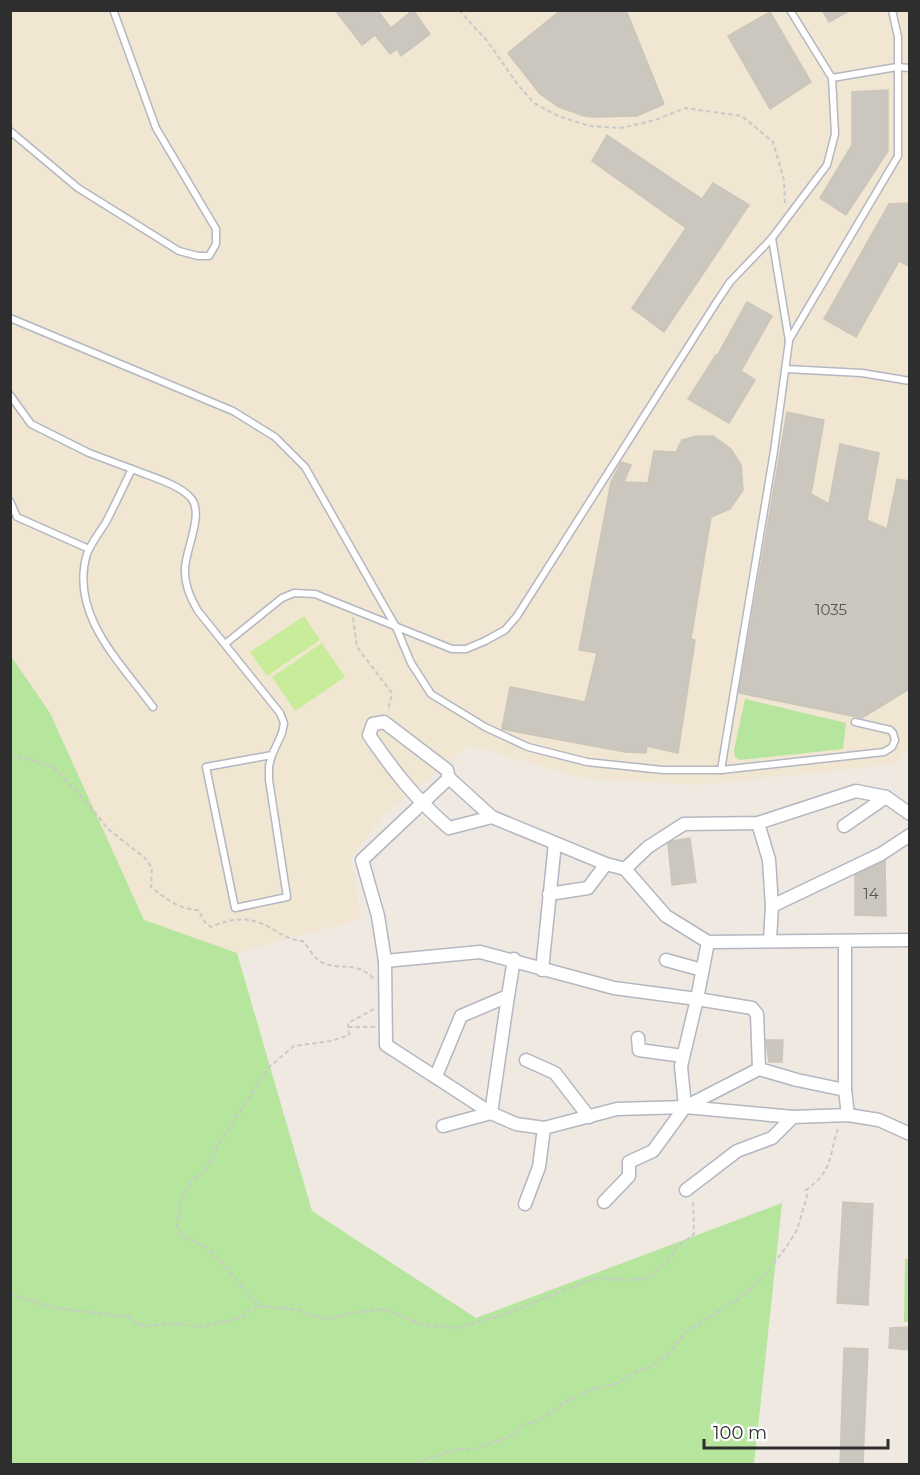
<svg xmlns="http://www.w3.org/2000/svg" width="920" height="1475" viewBox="0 0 920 1475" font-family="Montserrat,sans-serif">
	<rect width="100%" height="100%" fill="#efe9e1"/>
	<polygon fill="#f0e6d1" points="10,11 909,11 910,745 896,764 698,785 583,778 469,745 382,817 351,858 361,919 237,953 144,921 50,713 11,656"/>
	<g fill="#b6e59e">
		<polygon points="11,656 50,713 144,920 237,953 312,1211 476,1318 782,1203 754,1464 11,1464"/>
		<polygon points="745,699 846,723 843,749 740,760 735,757 734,750"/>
		<polygon points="905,1259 909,1259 909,1322 904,1322"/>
	</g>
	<g fill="#c9ec9a">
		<polygon points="304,616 320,640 267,676 250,652"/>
		<polygon points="322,643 345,677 295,711 272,677"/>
	</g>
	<g fill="#cbc7bf" stroke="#cbc5ba" stroke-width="1.5">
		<polygon points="335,10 377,10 391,28 413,10 430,34 401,56 397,49 390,54 375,35 362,45"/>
		<polygon points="561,10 626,10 664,104 637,116 594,117 584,116 559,107 540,94 508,53"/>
		<polygon points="822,10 851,10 829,22"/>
		<polygon points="770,12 811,82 770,109 728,36"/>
		<polygon points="888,90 888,151 846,215 820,198 852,145 852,92"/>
		<polygon points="607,135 702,199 713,183 749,205 664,332 632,308 686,228 592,161"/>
		<polygon points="909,203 909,266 899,261 856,337 824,319 889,204"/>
		<polygon points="747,302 772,316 741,371 755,380 729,423 688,399 716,355 717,356"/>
		<polygon points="787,412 824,420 811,494 829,504 840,444 879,453 867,520 887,529 897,479 909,481 909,689 862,718 739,693"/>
		<polygon points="697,436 713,436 731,449 741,465 743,490 730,509 711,517 691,639 695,640 678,753 647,746 646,753 625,752 502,729 510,687 585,702 597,653 579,650 611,482 621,462 631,465 624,482 648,483 654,451 676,452 682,440"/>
		<polygon points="690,838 696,882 672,885 668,844 672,841"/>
		<polygon points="885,861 886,916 855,915 855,875"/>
		<polygon points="766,1040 783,1040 782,1062 769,1062"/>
		<polygon points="843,1202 873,1204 868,1305 837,1303"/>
		<polygon points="909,1327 909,1350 889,1348 890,1328"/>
		<polygon points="844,1348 868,1349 863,1464 840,1464"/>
	</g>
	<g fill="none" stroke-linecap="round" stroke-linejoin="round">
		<defs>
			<g id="lane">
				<polyline points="790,10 832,78"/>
				<polyline points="10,131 78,188 179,251 198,256 209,256 216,244 216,229 156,128 114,12"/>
				<polyline points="10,318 233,411 275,437 305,467 396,627 411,663 431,694 485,727 528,747 587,762 663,770 721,770 884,752 892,747 895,740 893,733 890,730 855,722"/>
				<polyline points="789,340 898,156 898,37 892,10"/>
				<polyline points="786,369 862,373 910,381"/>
				<path d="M 10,395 L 31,424 L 89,453 L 132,469 C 123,487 115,505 106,522 C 100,532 91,543 87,554 C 69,614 120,662 153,707"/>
				<path d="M 132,469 C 149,476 178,484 190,497 C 205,512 186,548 185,568 C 184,584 190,597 198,611 L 280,713 L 284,723 L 282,733 L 272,755 L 269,766 L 269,780 L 287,897 L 235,908 L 206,767 L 272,755"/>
				<polyline points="10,501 17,517 89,549"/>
				<polyline points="225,644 282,598 294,593 315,594 452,649 466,649 485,641 505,630 517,616 716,303 730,282 772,238 827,165 835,134 832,78 897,67 910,68"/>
				<polyline points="721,770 774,451 789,341 772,238"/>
			</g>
			<g id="street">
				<polyline points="449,778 362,860 378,916 385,961 386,1045 491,1113 516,1124 544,1128 617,1109 685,1107 793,1117 848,1115 879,1120 910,1134"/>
				<path d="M 492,817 L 449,828 C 415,798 395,773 369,735 L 373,724 L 384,722 L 447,770 L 449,778 L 492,817 L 606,864 L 625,869 L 666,916 L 708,942 L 910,940"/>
				<polyline points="758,823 769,860 772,906 770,940"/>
				<polyline points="844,826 886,797"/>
				<polyline points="625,869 648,847 684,824 758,823 856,791 886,797 910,814"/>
				<polyline points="549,894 588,888 606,864"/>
				<polyline points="772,906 881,854 910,835"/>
				<polyline points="845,942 845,1090"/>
				<polyline points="666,960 702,970"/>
				<polyline points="385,961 480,952 614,988 697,999 752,1008 757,1014 759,1069"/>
				<polyline points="542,970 555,843"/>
				<polyline points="638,1038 639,1050 683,1056"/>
				<polyline points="526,1060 555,1073 589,1117"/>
				<polyline points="436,1076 461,1016 508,996 514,959"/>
				<polyline points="685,1107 681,1066 697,999 708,942"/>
				<polyline points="443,1126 491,1113 508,996"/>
				<polyline points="686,1190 737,1151 772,1138 793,1117"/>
				<polyline points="604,1202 629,1176 629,1162 653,1151 685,1107 759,1069 797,1080 845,1090 848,1115"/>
				<polyline points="525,1204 539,1167 544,1128"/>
			</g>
		</defs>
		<use href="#lane" stroke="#b4b7c1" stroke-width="9"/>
		<use href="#street" stroke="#b4b7c1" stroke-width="15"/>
		<g stroke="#c9c9c9" stroke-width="2" stroke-dasharray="4.5 3" stroke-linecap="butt">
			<polyline points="459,10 488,42 518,85 534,103 558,116 590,126 621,128 655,120 685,108 742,116 773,142 784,180 785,206"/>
			<polyline points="353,618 357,647 392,693 388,711"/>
			<path d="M 10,757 L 25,758 L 54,768 L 89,805 L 108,829 L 145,858 L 152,868 L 151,887 C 166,899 179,909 198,910 L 205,922 L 211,927 C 231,918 249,916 269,927 C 281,934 289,940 303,941 C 309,948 314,959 323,963 C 342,971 355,960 374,979"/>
			<polyline points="374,1009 348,1023 349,1035 331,1041 294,1046 269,1067 220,1142 206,1169 191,1182 180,1202 177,1226 183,1237 193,1240 210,1250 231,1273 246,1293 261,1306 300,1310 307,1315 330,1319 352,1313 384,1309 424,1325 456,1328 502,1315 595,1278 625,1280 645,1279 668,1261 677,1247 694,1234 693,1199"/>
			<polyline points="348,1027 375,1027"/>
			<polyline points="10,1294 55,1308 130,1317 136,1324 148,1326 173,1323 199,1327 241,1318 249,1310 256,1308 258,1303"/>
			<path d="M 416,1464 L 419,1462 L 458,1449 L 473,1449 L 514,1435 L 522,1426 L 545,1417 L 563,1403 L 593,1389 L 618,1383 L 638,1370 L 647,1369 L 658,1362 L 669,1353 L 686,1332 L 741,1297 L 763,1278 L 787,1246 L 797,1230 L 807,1196 L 806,1190 C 835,1169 828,1155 839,1126"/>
		</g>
		<use href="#lane" stroke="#fff" stroke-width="6"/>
		<use href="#street" stroke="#fff" stroke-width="12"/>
	</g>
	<g text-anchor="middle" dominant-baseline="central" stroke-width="4.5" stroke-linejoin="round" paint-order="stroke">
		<g font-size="15" fill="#555452">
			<text x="831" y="609">1035</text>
			<text x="871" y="893">14</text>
		</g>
	</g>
	<rect width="920" height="1475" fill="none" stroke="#2e2e2e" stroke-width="24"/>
	<path d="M704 1439v9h184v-9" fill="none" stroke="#2e2e2e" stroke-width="3"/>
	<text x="713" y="1439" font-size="18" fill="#2e2e2e" stroke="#ffffff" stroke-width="4.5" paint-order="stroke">100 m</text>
</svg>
